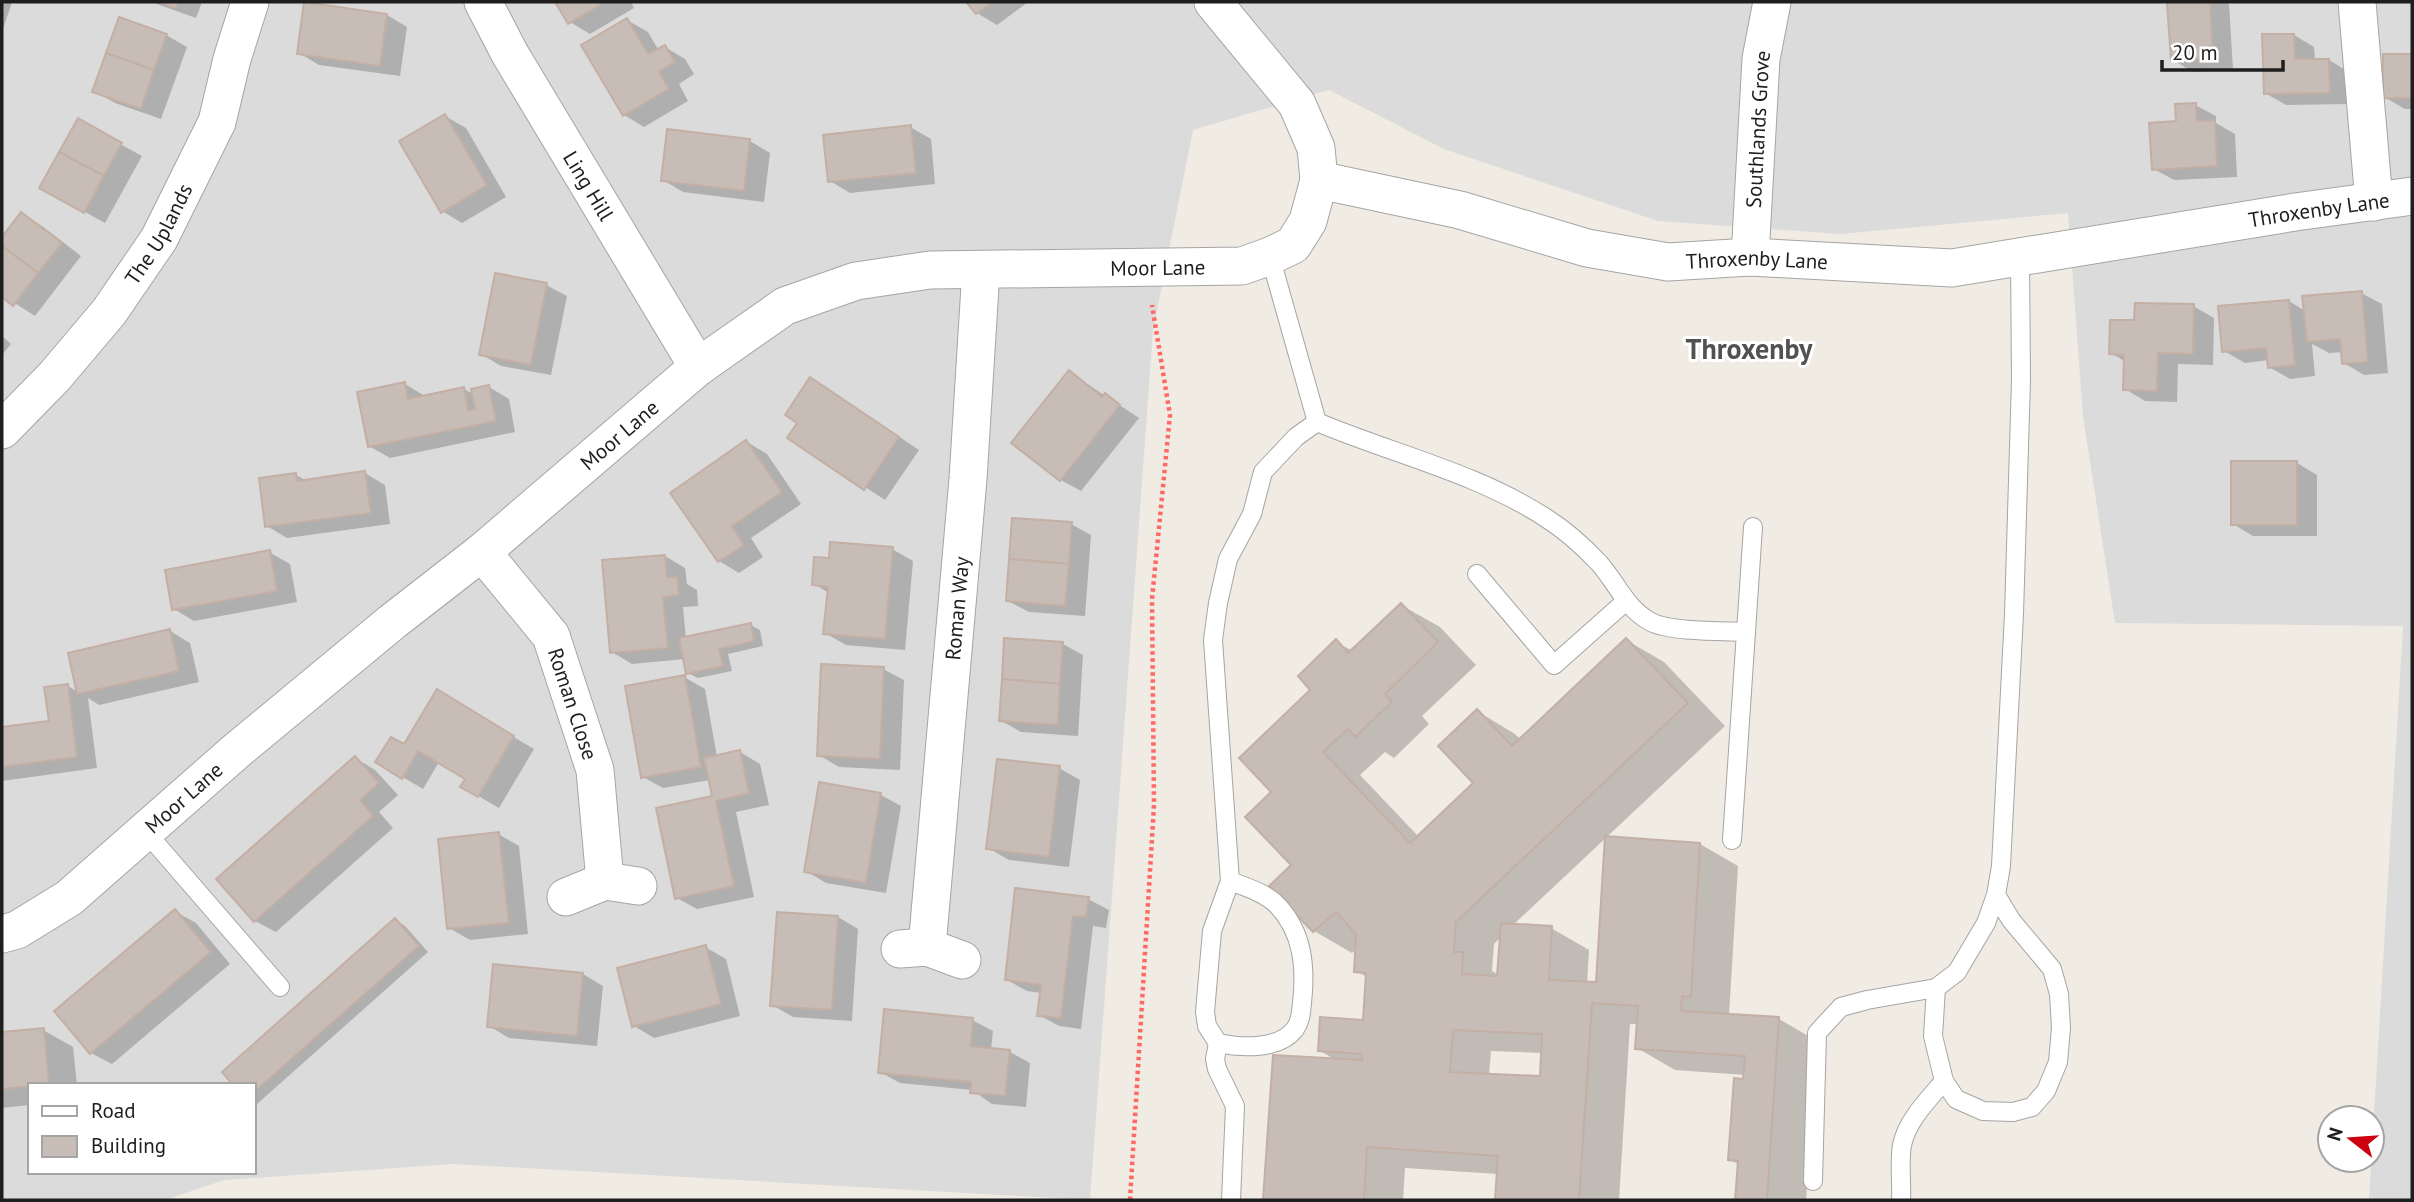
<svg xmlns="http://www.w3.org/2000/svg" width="2414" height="1202" viewBox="0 0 2414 1202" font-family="'PT Sans',sans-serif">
	<rect width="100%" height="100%" fill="#f0ebe3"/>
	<path fill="#dcdbdb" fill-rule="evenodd" d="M 2,2 L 2412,2 L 2412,1200 L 2369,1200 L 2403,626 L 2115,623 L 2083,416 L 2068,213 L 1840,234 L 1658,221 L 1444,149 L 1329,90 L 1193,130 L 1153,330 L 1090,1200 L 453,1164 L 224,1180 L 165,1200 L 2,1200 ZM 30,1085 L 254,1085 L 254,1172 L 30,1172 Z"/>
	<g fill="#0003" fill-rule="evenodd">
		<polygon points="2,2 12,2 2,32"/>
		<polygon points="151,2 202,2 196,18"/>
		<polygon points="557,2 631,2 634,8 590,34 570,22"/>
		<polygon points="968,2 1028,2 997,25 977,13"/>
		<polygon points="2169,2 2225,2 2229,4 2233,69 2193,72 2173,60"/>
		<polygon points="387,15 407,27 400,76 319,65 299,53"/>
		<polygon points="627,20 648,32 659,51 665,47 685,59 694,74 679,84 688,101 644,127 624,115"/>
		<polygon points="166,35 187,47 161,119 115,103 94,91"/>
		<polygon points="2294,35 2314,47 2315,61 2329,60 2349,72 2350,104 2286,105 2265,93"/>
		<polygon points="2384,56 2412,56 2412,109 2405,109 2384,97"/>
		<polygon points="2195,105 2216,116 2216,123 2235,134 2237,177 2174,180 2154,169 2178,123"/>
		<polygon points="445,116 466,128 506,197 462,223 442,211"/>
		<polygon points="78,121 142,156 105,223 42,188"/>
		<polygon points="910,127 931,139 935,184 850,193 830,181"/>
		<polygon points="750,141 770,153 764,202 683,192 663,180"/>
		<polygon points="21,214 42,226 81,256 35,316 2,295 2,240"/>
		<polygon points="546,285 567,296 551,375 501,366 481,354"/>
		<polygon points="2361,293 2382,304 2388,373 2364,375 2344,363 2343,352 2329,353 2312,344 2315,376 2290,379 2269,367 2269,360 2245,363 2224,351 2289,301 2305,311"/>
		<polygon points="2193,306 2214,318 2213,365 2178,364 2177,402 2145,401 2125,389 2126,362 2111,353 2136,322"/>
		<polygon points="2,336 11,344 2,355"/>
		<polygon points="1069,372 1139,418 1081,491 1061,480 1014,442"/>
		<polygon points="405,384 425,396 464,389 475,395 489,387 509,399 515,432 390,458 369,446"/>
		<polygon points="831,391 919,450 885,500 789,438"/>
		<polygon points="747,442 767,454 801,504 751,538 763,557 739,573 719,561"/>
		<polygon points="2297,463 2317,475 2317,536 2253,536 2233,524"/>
		<polygon points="365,473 385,485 390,524 287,538 267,526 296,475 307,481"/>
		<polygon points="1071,524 1091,535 1085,616 1029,612 1008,601"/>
		<polygon points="892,549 913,561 905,650 846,645 825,633 829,593 814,584 831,560"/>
		<polygon points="269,552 290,564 297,602 194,621 174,609"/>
		<polygon points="665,556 685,568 687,584 697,590 698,606 683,607 686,639 750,625 760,630 763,646 728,654 732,671 698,678 688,673 685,659 632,664 612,652"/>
		<path d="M 1401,605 L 1440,627 L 1476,665 L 1422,716 L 1429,724 L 1394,758 L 1385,752 L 1360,775 L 1419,837 L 1475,783 L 1477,711 L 1515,734 L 1521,740 L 1626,640 L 1664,662 L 1725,726 L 1513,925 L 1551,928 L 1589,950 L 1587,984 L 1597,984 L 1607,838 L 1700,844 L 1738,866 L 1729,1016 L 1779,1019 L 1817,1041 L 1806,1200 L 1737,1200 L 1739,1165 L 1730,1159 L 1745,1075 L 1675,1070 L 1637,1048 L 1639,1024 L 1630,1024 L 1619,1200 L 1496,1200 L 1498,1174 L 1405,1168 L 1403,1200 L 1265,1200 L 1274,1057 L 1337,1061 L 1319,1050 L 1364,1022 L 1367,977 L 1356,971 L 1357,948 L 1352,953 L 1314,931 L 1274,792 L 1313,690 L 1336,642 L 1353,651 ZM 1502,936 L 1499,975 L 1492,971 L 1494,944 ZM 1491,1051 L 1542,1053 L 1541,1078 L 1489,1075 Z"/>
		<polygon points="170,631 190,643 199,682 99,705 88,698 97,768 2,781 2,729 51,723 68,686 78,692"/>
		<polygon points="1063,644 1083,655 1078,736 1021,732 1000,720"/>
		<polygon points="883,669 904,680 900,770 839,767 819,755"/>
		<polygon points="684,677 705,689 717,757 740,752 760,764 769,805 736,812 754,897 697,909 677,898 714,797 710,780 663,788 643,777"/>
		<polygon points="437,692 534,749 499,808 463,787 467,779 439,762 423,789 377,762 404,747"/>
		<polygon points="355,758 375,770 398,795 379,812 393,828 276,932 255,921"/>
		<polygon points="1059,768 1080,780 1069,867 1009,860 988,848"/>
		<polygon points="821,784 881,795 901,806 886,893 826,883 806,871"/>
		<polygon points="498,834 519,846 528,934 470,940 449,928"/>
		<polygon points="1088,899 1109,910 1106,928 1093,926 1081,1029 1059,1026 1039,1015 1042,993 1027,991 1007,980"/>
		<polygon points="176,912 196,923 230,964 112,1064 91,1053"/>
		<polygon points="838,917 858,929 852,1021 793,1017 772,1005"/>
		<polygon points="395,920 405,926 428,952 257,1104 254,1102 254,1085"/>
		<polygon points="705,947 726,959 740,1016 654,1038 634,1026"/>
		<polygon points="583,974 603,986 597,1046 509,1038 489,1026"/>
		<polygon points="972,1020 993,1031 991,1050 1010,1052 1030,1063 1026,1107 992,1104 972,1090 900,1083 880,1072"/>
		<polygon points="43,1030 73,1047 77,1085 30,1085 30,1105 2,1108 2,1034"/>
	</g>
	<g fill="#c8bcb6" stroke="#c3afa4" stroke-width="2" fill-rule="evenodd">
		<polygon points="159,2 178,2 176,8"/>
		<polygon points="304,2 387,14 380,66 297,54"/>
		<polygon points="555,2 605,2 568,24"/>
		<polygon points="966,2 993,2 976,14"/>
		<polygon points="2167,2 2210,2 2213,58 2171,61"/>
		<polygon points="119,17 167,34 154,70 106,53"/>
		<polygon points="627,18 648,54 665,45 675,62 659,72 669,89 623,116 581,45"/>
		<polygon points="2262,34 2294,34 2295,59 2329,59 2330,93 2264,94"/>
		<polygon points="106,53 154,70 141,109 92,92"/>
		<rect x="2383" y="54" width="29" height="44"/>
		<polygon points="2196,103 2197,121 2215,120 2217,166 2152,170 2149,123 2176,121 2175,104"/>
		<polygon points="445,114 487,185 441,213 399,141"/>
		<polygon points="78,118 122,143 104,176 59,152"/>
		<polygon points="911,125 916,173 828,182 823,135"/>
		<polygon points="667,129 750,139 744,191 661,181"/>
		<polygon points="59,152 104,176 84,213 39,188"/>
		<polygon points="21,212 62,243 38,273 2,246 2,237"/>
		<polygon points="2,246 38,273 13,306 2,297"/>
		<polygon points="495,273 547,283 531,365 479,355"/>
		<polygon points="2362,291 2368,362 2342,364 2340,339 2307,342 2302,296"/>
		<polygon points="2289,300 2295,365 2268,368 2266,348 2222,352 2218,306"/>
		<polygon points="2135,303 2194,304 2193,354 2158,353 2157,391 2123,390 2124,355 2109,354 2110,320 2134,320"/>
		<polygon points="1069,370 1102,397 1105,393 1120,405 1060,481 1011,443"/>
		<polygon points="810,377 899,437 864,490 787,438 797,423 785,415"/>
		<polygon points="405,382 408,399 464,387 468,410 475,409 471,389 489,385 496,421 368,447 357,392"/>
		<polygon points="746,440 782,492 732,526 744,545 718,562 670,493"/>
		<rect x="2231" y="461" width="66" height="64"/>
		<polygon points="365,471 371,513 265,527 259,478 296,473 297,481"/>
		<polygon points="1012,518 1072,522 1069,564 1009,559"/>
		<polygon points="830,542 893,547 885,639 823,634 828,587 812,585 814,557 829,558"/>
		<polygon points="270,550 277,591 172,610 165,570"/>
		<polygon points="665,555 667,577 677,577 679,595 663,597 668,648 610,653 602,560"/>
		<polygon points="1009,559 1069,564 1065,606 1006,601"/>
		<path d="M 1401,603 L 1438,642 L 1385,694 L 1392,702 L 1355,737 L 1348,729 L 1323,752 L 1410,843 L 1473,783 L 1438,746 L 1477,709 L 1512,746 L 1626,638 L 1688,703 L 1456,922 L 1454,952 L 1463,952 L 1462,974 L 1497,976 L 1501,923 L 1552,926 L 1549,980 L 1596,982 L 1605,836 L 1700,843 L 1691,997 L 1682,996 L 1681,1011 L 1779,1017 L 1767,1200 L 1735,1200 L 1738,1161 L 1728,1160 L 1734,1078 L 1743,1079 L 1745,1056 L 1635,1049 L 1638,1006 L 1592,1003 L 1579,1200 L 1495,1200 L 1498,1156 L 1367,1147 L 1364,1200 L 1263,1200 L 1273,1055 L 1362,1060 L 1362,1054 L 1318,1051 L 1320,1017 L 1363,1020 L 1366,973 L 1354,972 L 1356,934 L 1336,912 L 1313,932 L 1269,886 L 1291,865 L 1245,817 L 1271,792 L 1239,758 L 1310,690 L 1298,676 L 1336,639 L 1348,653 ZM 1453,1030 L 1542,1034 L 1540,1076 L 1450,1072 Z"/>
		<polygon points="751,623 754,641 719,649 723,666 686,674 679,638"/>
		<polygon points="170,629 179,671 77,694 68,653"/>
		<polygon points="1004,638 1063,642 1060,684 1002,679"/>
		<polygon points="821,664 884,667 880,759 817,756"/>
		<polygon points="685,675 701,767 641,778 625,686"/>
		<polygon points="1002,679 1060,684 1058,725 999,721"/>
		<polygon points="68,684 77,757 2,767 2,727 49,721 44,687"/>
		<polygon points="437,689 514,736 478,797 460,787 465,779 418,751 402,779 375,762 391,737 404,744"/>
		<polygon points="740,750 749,793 716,801 734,886 675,899 656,808 712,796 704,758"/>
		<polygon points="355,756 379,783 360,800 373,816 254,922 216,879"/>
		<polygon points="997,759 1060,766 1049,857 986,849"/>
		<polygon points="819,782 881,793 866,883 804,872"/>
		<polygon points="499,832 509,923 447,929 438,839"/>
		<polygon points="1015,888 1089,897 1086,917 1073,916 1061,1018 1037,1016 1041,985 1005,980"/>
		<polygon points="175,909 211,952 90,1054 54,1011"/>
		<polygon points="777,912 838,916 832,1010 770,1006"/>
		<polygon points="395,918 419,946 254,1092 254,1085 233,1085 222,1072"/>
		<polygon points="706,945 721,1004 632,1027 617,968"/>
		<polygon points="493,964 583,973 577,1036 487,1027"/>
		<polygon points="884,1009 973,1018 971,1046 1010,1050 1005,1096 970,1093 971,1082 878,1073"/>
		<polygon points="44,1028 49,1084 2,1089 2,1032"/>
	</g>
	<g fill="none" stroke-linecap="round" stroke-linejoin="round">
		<defs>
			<g id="lane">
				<polyline points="1270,256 1317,422"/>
				<polyline points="1477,574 1554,665 1626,601"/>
				<polyline points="1746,632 1753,527"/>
				<polyline points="145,831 280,987"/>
				<path d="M 1230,881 C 1246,887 1266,893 1278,906 C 1303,933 1306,967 1302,1003 C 1301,1012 1301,1021 1295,1029 C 1279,1050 1241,1048 1218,1043 L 1207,1026 L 1205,1012 L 1212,931 L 1230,881 L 1213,640 L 1218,603 L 1228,559 L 1252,514 L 1263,472 L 1296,437 L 1317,422 C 1393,454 1477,473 1546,518 C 1565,530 1583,546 1599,563 C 1617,583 1626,609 1651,622 C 1670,632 1722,631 1746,632 L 1732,840"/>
				<polyline points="1996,895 2011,920 2052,969 2059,994 2061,1028 2058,1062 2046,1091 2032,1107 2013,1112 1983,1111 1956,1099 1944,1081 1933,1036 1936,988 1957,972 1986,923 1996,895 2001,866 2014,614 2021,380 2020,257"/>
				<polyline points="1218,1043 1215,1059 1217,1069 1235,1106 1231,1200"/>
				<polyline points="1813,1181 1817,1033 1841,1007 1867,1000 1936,988"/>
				<path d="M 1901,1200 C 1902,1183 1899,1162 1902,1145 C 1907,1120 1929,1099 1944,1081"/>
			</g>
			<g id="street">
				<path id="s1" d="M 483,2 L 510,54 L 698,367"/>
				<polyline points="2357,2 2374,202"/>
				<path id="s2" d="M 1319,180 L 1460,210 L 1587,248 L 1668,262 L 1750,257 L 1952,268 L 2295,212 L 2412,196"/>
				<path id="s3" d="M 1750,257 L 1761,59 L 1772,2"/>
				<path id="s4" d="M 2,430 L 54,377 L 109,312 L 159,239 L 217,122 L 232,59 L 250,2"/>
				<path id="s5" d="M 482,552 L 551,636 L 595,770 L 605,881"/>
				<polyline points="566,897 605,881 638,886"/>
				<path id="s6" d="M 2,934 L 17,930 L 69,898 L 235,752 L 392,622 L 482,552 L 698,367 L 785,306 L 856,281 L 930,270 L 1242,266 L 1270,256 L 1293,245 L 1308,221 L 1319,180 L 1316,148 L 1297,104 L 1213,2"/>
				<path id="s7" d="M 927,947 L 968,479 L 981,270"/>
				<polyline points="900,949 927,947 962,960"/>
			</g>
		</defs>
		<use href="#lane" stroke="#a5a5a5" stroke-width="20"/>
		<use href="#street" stroke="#a5a5a5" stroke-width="39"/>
		<polyline stroke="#ff6965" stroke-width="4.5" stroke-dasharray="3.5 3.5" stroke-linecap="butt" points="1130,1200 1154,805 1152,599 1170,415 1152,305"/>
		<use href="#lane" stroke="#fff" stroke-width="18"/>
		<use href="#street" stroke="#fff" stroke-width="37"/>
	</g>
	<g text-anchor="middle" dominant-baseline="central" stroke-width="6" stroke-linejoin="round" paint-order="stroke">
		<g font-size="21" fill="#1e1e1e" stroke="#fff">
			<text stroke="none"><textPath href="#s3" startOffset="128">Southlands Grove</textPath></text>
			<text stroke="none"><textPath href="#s1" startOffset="212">Ling Hill</textPath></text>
			<text stroke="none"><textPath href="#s2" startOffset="1015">Throxenby Lane</textPath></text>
			<text stroke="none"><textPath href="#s4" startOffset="252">The Uplands</textPath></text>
			<text stroke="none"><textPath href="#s2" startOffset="448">Throxenby Lane</textPath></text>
			<text stroke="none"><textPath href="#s6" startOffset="1384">Moor Lane</textPath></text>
			<text stroke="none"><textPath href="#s6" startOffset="796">Moor Lane</textPath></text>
			<text stroke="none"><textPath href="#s7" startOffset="340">Roman Way</textPath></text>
			<text stroke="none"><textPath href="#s5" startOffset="180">Roman Close</textPath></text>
			<text stroke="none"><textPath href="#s6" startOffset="229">Moor Lane</textPath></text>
		</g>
		<g font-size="28" font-weight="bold" fill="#515151" stroke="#fff">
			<text x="1749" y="348">Throxenby</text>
		</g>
	</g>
	<rect width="2414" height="1202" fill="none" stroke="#1e1e1e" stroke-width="7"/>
	<rect x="28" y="1083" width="228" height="91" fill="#ffffff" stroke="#a5a5a5" stroke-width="2"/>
	<rect x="42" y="1106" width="35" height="10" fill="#ffffff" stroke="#a5a5a5" stroke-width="2"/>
	<text x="91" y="1118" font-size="21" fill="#1e1e1e">Road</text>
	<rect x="42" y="1136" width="35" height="21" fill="#c8bcb6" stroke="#a5a5a5" stroke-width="2"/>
	<text x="91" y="1153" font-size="21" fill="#1e1e1e">Building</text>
	<g transform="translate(2351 1139) rotate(287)"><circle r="33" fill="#ffffff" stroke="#a5a5a5" stroke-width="2"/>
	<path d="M0-5L12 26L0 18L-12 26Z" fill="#cc0010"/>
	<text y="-10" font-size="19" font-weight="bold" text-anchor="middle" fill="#1e1e1e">N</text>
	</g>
	<path d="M2162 60v10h121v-10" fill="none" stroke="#1e1e1e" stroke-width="3.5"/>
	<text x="2172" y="60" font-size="21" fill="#1e1e1e" stroke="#ffffff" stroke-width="5" paint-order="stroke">20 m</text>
</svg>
